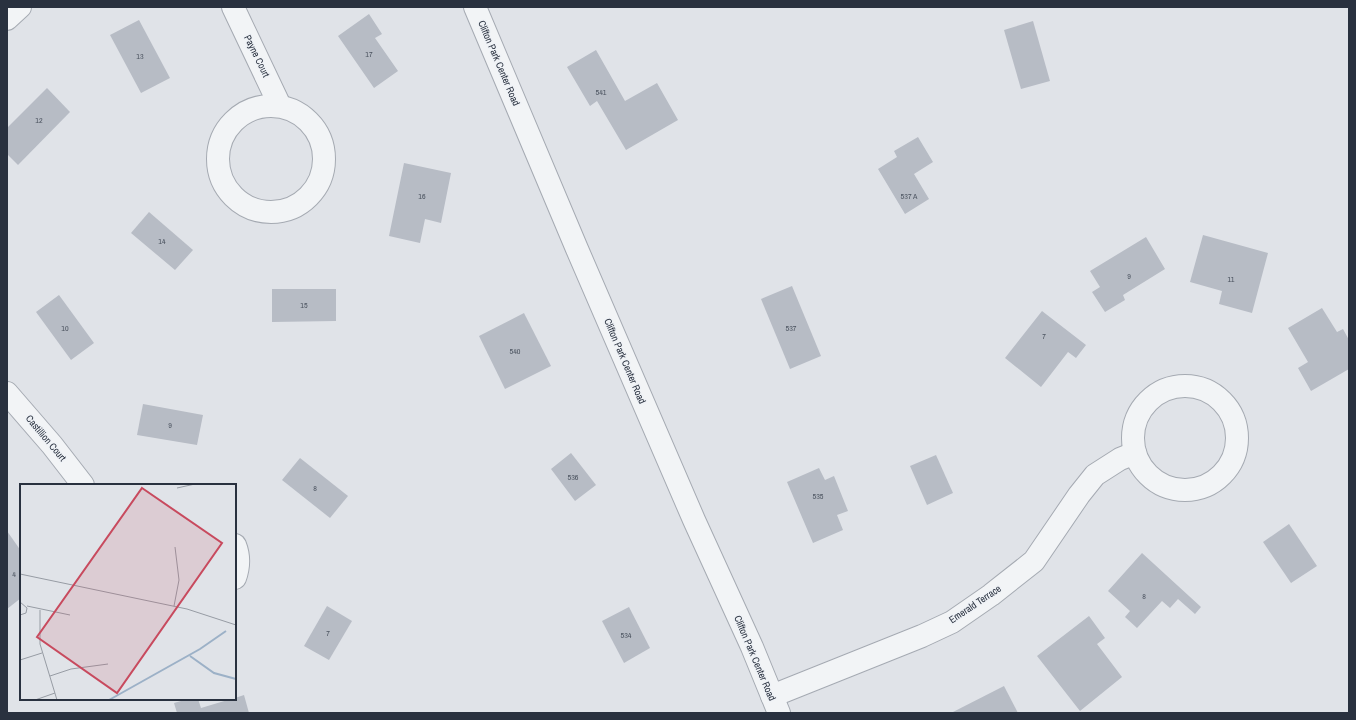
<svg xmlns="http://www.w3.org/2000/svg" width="1356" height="720" viewBox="0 0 1356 720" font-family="'Archivo Narrow',sans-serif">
	<rect width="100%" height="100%" fill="#e0e3e8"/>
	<g fill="#b7bcc5">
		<polygon points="369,14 382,34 375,38 398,71 374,88 338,36"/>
		<polygon points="139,20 170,78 141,93 110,35"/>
		<polygon points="1033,21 1050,81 1021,89 1004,30"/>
		<polygon points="596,50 625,101 657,83 678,120 626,150 597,101 590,106 567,67"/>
		<polygon points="47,88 70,112 18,165 7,154 7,128"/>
		<polygon points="918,137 933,162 914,174 929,199 905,214 878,169 897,157 894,151"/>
		<polygon points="404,163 451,173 441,223 425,219 420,243 389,236"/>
		<polygon points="149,212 193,250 175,270 131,233"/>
		<polygon points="1203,235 1268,253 1252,313 1219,304 1222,291 1190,282"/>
		<polygon points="1146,237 1165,269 1123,295 1125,300 1105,312 1092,292 1100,287 1090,271"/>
		<polygon points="792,286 821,356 790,369 761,299"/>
		<polygon points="272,289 336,289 336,321 272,322"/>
		<polygon points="59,295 94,343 71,360 36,312"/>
		<polygon points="1322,308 1337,332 1343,329 1349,340 1349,369 1311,391 1298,368 1308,362 1288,328"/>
		<polygon points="1042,311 1086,345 1076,358 1068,352 1041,387 1005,358"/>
		<polygon points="524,313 551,366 505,389 479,336"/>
		<polygon points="143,404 203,415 197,445 137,435"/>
		<polygon points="571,453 596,485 575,501 551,469"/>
		<polygon points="936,455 953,493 927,505 910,466"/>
		<polygon points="300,458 348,496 330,518 282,480"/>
		<polygon points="819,468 825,480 834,476 848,511 837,515 843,530 813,543 787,482"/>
		<polygon points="1289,524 1317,566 1291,583 1263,542"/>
		<polygon points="7,531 21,551 21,598 7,609"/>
		<polygon points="1142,553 1201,607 1195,614 1178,599 1170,608 1162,601 1137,628 1125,617 1130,611 1108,591"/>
		<polygon points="327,606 352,621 329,660 304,646"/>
		<polygon points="629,607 650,648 624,663 602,621"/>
		<polygon points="1089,616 1105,638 1097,644 1122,677 1080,711 1037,656"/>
		<polygon points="1004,686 1018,713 951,713"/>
		<polygon points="244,695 249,713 177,713 174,703 188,699 198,699 201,708 231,699 235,699 235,698"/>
	</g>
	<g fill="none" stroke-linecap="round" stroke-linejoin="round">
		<defs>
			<g id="minor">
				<polyline points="233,7 280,106"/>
				<polyline points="475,7 577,249 694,520 752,647 779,713"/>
				<polyline points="7,19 20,7"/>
				<circle cx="271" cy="159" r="53"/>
				<circle cx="1185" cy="438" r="52"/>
				<polyline points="7,393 52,445 83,485"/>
				<path d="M 235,545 C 239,555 239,567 235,578"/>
				<polyline points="772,696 922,636 952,622 991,595 1034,561 1079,495 1095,475 1120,459 1135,453"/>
			</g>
		</defs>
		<use href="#minor" stroke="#a5aab2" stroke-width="24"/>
		<use href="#minor" stroke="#f2f4f6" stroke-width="22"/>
	</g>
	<g text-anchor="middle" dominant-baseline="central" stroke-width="3" stroke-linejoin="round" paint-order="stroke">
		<g font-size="8" fill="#4c5460">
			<text x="369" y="54">17</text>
			<text x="140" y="56">13</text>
			<text x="601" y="92">541</text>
			<text x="39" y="120">12</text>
			<text x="422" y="196">16</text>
			<text x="909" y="196">537 A</text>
			<text x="162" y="241">14</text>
			<text x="1129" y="276">9</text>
			<text x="1231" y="279">11</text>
			<text x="304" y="305">15</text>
			<text x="65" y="328">10</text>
			<text x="791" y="328">537</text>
			<text x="1044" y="336">7</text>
			<text x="515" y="351">540</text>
			<text x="170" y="425">9</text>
			<text x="573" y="477">536</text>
			<text x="315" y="488">8</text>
			<text x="818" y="496">535</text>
			<text x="14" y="574">4</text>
			<text x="1144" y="596">8</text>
			<text x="328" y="633">7</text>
			<text x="626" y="635">534</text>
		</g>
		<g font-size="10" fill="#29313f" stroke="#eff2f6">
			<text transform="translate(257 56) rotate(64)">Payne Court</text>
			<text transform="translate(499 63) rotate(67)">Clifton Park Center Road</text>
			<text transform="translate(625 361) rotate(67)">Clifton Park Center Road</text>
			<text transform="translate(46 438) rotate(50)">Castillion Court</text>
			<text transform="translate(975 604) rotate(-34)">Emerald Terrace</text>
			<text transform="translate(755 658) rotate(67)">Clifton Park Center Road</text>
		</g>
	</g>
	<g transform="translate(20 484)">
		<rect width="216" height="216" fill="#e0e3e8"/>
		<path fill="none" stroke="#9cb1c7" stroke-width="2" d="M 170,172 L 194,189 L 216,195M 89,216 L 180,165 L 206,147"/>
		<path fill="none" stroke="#979ca4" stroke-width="1" d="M 157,4 L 175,0M 0,90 L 167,125 L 216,141M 0,118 L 7,124 L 6,129 L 0,131M 7,122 L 50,131M 154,122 L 159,96 L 155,63M 20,126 L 20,160 L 37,216M 0,176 L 22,169M 30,192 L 51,185 L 88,180M 15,216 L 35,209"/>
		<path fill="#c84a5e" fill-opacity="0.15" stroke="#c84a5e" stroke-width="2" d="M 122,4 L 202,59 L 97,209 L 17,153 Z"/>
		<rect width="216" height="216" fill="none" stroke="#29313f" stroke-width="2"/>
	</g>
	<rect width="1356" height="720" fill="none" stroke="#29313f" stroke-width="16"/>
</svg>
